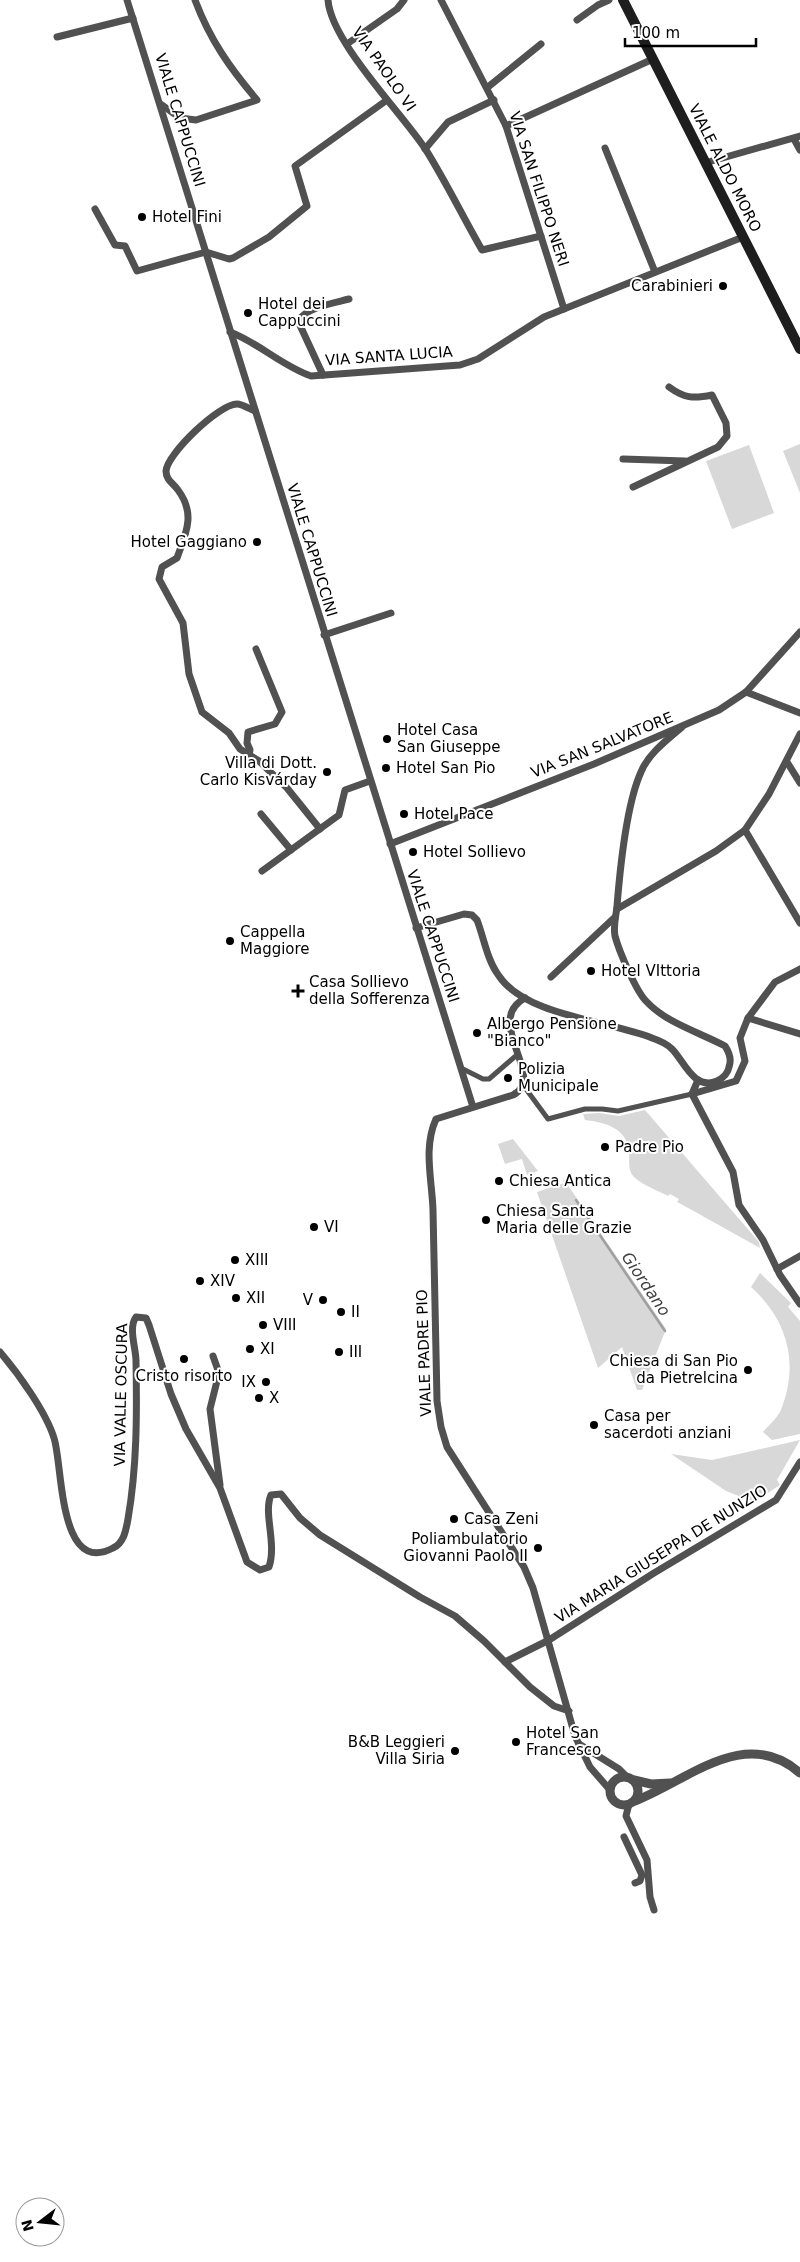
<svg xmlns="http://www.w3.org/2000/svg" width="800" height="2262" viewBox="0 0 800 2262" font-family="'DejaVu Sans',sans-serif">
	<rect width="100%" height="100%" fill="#fff"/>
	<g fill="#d8d8d8">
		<polygon points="800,444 800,493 783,451"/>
		<polygon points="749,445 774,513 732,529 706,461"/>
		<path d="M 645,1110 L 759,1242 L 760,1248 L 681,1204 L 677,1202 L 679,1199 L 670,1194 L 668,1196 C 657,1190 642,1185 634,1177 C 627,1170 630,1159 629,1151 C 627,1128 604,1122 585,1120 L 583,1114 L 599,1113 L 619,1116 Z"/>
		<polygon points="513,1139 538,1171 527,1175 522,1159 505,1164 498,1144"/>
		<polygon points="563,1178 666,1329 642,1390 637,1390 622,1347 598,1368 537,1192 564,1183"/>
		<path d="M 760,1273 L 791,1303 L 788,1307 L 800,1321 L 800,1434 L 772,1440 L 763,1432 C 768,1426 776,1419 780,1412 C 800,1365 788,1320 751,1287 Z"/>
		<polygon points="800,1440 777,1480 780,1485 754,1502 726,1491 671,1454 712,1460"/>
	</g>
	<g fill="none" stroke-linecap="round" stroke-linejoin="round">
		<polyline stroke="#9f9f9f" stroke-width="2.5" points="576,1200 665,1331"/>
		<g stroke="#515151" stroke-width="5">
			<polyline points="461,1068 483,1079 489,1079 518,1054"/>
			<polyline points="523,1085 548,1119 585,1109 602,1109 618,1111 692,1094"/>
		</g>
		<g stroke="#515151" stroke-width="7">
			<polyline points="127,0 473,1107"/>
			<path d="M 328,0 C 331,42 402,113 426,150 C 446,182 463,217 482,250 L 541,236"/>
			<polyline points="441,0 506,126 564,309"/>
			<polyline points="577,20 598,5 609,0"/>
			<polyline points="57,37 133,18"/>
			<polyline points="347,44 397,9 404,0"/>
			<polyline points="488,87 541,44"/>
			<path d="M 162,105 L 180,118 L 196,120 L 257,100 C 230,68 210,40 195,0"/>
			<polyline points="506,126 653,59"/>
			<polyline points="794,139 800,150"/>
			<polyline points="605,148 655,272"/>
			<polyline points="425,149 448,122 494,100"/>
			<polyline points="705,163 800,136"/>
			<polyline points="95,209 115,245 125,246 137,271 206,252 229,259 233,258 269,237 307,206 295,166 387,100"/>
			<path d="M 230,332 C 259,343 282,366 311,376 L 460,365 L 478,359 L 544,317 L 743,237"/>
			<path d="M 323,375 L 298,321 C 307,307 334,303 349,299"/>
			<path d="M 255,411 C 250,409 242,404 237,404 C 219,404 167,454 166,471 C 166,480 173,483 178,490 C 196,514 186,533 177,558 L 162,567 L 159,579 L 183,623 L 189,674 L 202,712 L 229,733 L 240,749 L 259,761 L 287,788 L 320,829"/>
			<polyline points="623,459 685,461"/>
			<path d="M 633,487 L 718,447 L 727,436 L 726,423 L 712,395 C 693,399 684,398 669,387"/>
			<polyline points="324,635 391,613"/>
			<polyline points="746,692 800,713"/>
			<polyline points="249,755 250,750 247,743 248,732 275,724 282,712 256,649"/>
			<polyline points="787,762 800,783"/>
			<polyline points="261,814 291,850"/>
			<polyline points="745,830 800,923"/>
			<polyline points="390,844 594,764 719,710 746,692 800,632"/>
			<polyline points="262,871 339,815 345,790 370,781"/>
			<polyline points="617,909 716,851 745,830 769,794 800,734"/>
			<path d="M 416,928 L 464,914 L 472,915 L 477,920 C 484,938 487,960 499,976 C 526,1016 610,1021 652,1038 C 658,1040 667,1044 672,1049 C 684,1061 694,1091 717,1081 C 723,1078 728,1073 729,1067 C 732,1059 729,1052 725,1046 C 699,1032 666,1023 646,1001 C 636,991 619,951 615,936 C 613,926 616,917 617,906 C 620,869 626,805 641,772 C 648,754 668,739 682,727"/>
			<polyline points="551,977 614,918"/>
			<path d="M 525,998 C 482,1021 548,1078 513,1095 L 436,1119 C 423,1148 432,1179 433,1210 C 434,1273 436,1337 437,1401 L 441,1427 L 447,1447 L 524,1567 L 533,1588 L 575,1736 L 590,1767 L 610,1790"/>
			<polyline points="748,1018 800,1034"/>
			<polyline points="698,1080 692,1094 733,1172 739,1205 763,1240 780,1275 800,1304"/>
			<polyline points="692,1094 736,1081 745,1061 740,1038 748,1018 775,982 800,969"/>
			<polyline points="777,1269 800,1256"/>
			<path d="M 0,1352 C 18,1373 46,1412 54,1438 C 63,1465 58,1577 113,1548 C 124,1543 126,1530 128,1519 C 137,1467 137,1414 136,1361 C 136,1348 128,1328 136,1317 L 146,1318 L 149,1325 L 171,1394 L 186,1429 L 220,1488 L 247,1562 L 260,1570 L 269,1567 C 277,1543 263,1513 271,1495 L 281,1494 L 300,1518 L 320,1535 L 420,1597 L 455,1616 L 484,1641 L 530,1687 L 554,1706 L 569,1711"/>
			<polyline points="213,1356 219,1373 210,1409 220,1485"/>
			<polyline points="505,1662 549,1640 654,1573 776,1500 800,1462"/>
			<polyline points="579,1744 619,1769 627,1777"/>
			<polyline points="629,1804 626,1816 647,1860 650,1897 654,1910"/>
			<polyline points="624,1837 642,1875 640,1881 635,1883"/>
		</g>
		<g stroke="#515151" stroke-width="9">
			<circle cx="624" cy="1791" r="14"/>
			<polyline points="634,1780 651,1784 670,1783"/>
			<path d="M 635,1801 C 689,1780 745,1725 800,1773"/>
		</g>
		<polyline stroke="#1e1e1e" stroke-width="10" points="623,0 800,349"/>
	</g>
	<g fill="#000" stroke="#fff" stroke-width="2">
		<circle cx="142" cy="217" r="5"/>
		<circle cx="723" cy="286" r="5"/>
		<circle cx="248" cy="313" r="5"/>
		<circle cx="257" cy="542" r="5"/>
		<circle cx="387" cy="739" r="5"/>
		<circle cx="386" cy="768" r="5"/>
		<circle cx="327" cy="772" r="5"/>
		<circle cx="404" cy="814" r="5"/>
		<circle cx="413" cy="852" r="5"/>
		<circle cx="230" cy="941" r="5"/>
		<circle cx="591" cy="971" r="5"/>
		<path d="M295.5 983.5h5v5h5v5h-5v5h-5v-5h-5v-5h5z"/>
		<circle cx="477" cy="1033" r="5"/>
		<circle cx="508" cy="1078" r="5"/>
		<circle cx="605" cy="1147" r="5"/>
		<circle cx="499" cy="1181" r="5"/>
		<circle cx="486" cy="1220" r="5"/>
		<circle cx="314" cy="1227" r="5"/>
		<circle cx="235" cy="1260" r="5"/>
		<circle cx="200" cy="1281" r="5"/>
		<circle cx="236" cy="1298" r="5"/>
		<circle cx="323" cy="1300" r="5"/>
		<circle cx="341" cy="1312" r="5"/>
		<circle cx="263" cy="1325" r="5"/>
		<circle cx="250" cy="1349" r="5"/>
		<circle cx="339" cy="1352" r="5"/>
		<circle cx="184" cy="1359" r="5"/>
		<circle cx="748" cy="1370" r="5"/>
		<circle cx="266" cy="1382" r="5"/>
		<circle cx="259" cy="1398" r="5"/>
		<circle cx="594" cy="1425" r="5"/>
		<circle cx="454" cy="1519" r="5"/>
		<circle cx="538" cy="1548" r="5"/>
		<circle cx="516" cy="1742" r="5"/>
		<circle cx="455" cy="1751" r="5"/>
	</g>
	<g text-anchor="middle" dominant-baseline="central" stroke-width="4" stroke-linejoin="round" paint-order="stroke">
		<g font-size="15" fill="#000" stroke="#fff">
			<text transform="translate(384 69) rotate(55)">VIA PAOLO VI</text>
			<text transform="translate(180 120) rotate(73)">VIALE CAPPUCCINI</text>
			<text transform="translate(725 168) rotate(63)">VIALE ALDO MORO</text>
			<text transform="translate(539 189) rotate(72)">VIA SAN FILIPPO NERI</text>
			<text transform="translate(389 356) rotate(-4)">VIA SANTA LUCIA</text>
			<text transform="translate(312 550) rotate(73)">VIALE CAPPUCCINI</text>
			<text transform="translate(602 745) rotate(-22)">VIA SAN SALVATORE</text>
			<text transform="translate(433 936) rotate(72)">VIALE CAPPUCCINI</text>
			<text transform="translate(424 1353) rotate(-92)">VIALE PADRE PIO</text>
			<text transform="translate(121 1395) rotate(-89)">VIA VALLE OSCURA</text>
			<text transform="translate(661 1554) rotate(-32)">VIA MARIA GIUSEPPA DE NUNZIO</text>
		</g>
		<g font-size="15" fill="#000" stroke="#fff" text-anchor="start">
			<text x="152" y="217">Hotel Fini</text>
			<text x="713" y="286" text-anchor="end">Carabinieri</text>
			<text x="258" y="304">Hotel dei<tspan x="258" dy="17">Cappuccini</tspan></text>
			<text x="247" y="542" text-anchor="end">Hotel Gaggiano</text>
			<text x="397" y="730">Hotel Casa<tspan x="397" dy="17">San Giuseppe</tspan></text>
			<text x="317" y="763" text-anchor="end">Villa di Dott.<tspan x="317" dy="17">Carlo Kisvárday</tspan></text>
			<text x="396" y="768">Hotel San Pio</text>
			<text x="414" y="814">Hotel Pace</text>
			<text x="423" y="852">Hotel Sollievo</text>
			<text x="240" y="932">Cappella<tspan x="240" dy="17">Maggiore</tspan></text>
			<text x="601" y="971">Hotel VIttoria</text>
			<text x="309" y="982">Casa Sollievo<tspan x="309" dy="17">della Sofferenza</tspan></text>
			<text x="487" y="1024">Albergo Pensione<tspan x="487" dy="17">"Bianco"</tspan></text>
			<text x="518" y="1069">Polizia<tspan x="518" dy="17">Municipale</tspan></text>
			<text x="615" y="1147">Padre Pio</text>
			<text x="509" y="1181">Chiesa Antica</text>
			<text x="496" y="1211">Chiesa Santa<tspan x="496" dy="17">Maria delle Grazie</tspan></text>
			<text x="324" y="1227">VI</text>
			<text x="245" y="1260">XIII</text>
			<text x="210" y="1281">XIV</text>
			<text x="246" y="1298">XII</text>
			<text x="313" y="1300" text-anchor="end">V</text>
			<text x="351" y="1312">II</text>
			<text x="273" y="1325">VIII</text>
			<text x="260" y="1349">XI</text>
			<text x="349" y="1352">III</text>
			<text x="738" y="1361" text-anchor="end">Chiesa di San Pio<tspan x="738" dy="17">da Pietrelcina</tspan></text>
			<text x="184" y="1376" text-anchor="middle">Cristo risorto</text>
			<text x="256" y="1382" text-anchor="end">IX</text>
			<text x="269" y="1398">X</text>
			<text x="604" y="1416">Casa per<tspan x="604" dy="17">sacerdoti anziani</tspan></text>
			<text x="464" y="1519">Casa Zeni</text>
			<text x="528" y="1539" text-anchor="end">Poliambulatorio<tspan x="528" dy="17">Giovanni Paolo II</tspan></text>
			<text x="526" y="1733">Hotel San<tspan x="526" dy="17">Francesco</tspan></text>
			<text x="445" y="1742" text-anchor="end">B&amp;B Leggieri<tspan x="445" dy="17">Villa Siria</tspan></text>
		</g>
		<g font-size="16" font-style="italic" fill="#404040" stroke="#fff">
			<text transform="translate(646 1284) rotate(56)">Giordano</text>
		</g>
	</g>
	<g transform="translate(40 2222) rotate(254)"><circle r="24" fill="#ffffff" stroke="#999999"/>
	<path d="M0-4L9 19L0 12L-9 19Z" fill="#000000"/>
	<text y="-8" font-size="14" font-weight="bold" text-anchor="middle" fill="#000000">N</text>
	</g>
	<path d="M625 38v8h131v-8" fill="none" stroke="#000000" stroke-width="2.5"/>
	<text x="632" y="38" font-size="15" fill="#000000" stroke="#ffffff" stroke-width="4" paint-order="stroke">100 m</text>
</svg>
